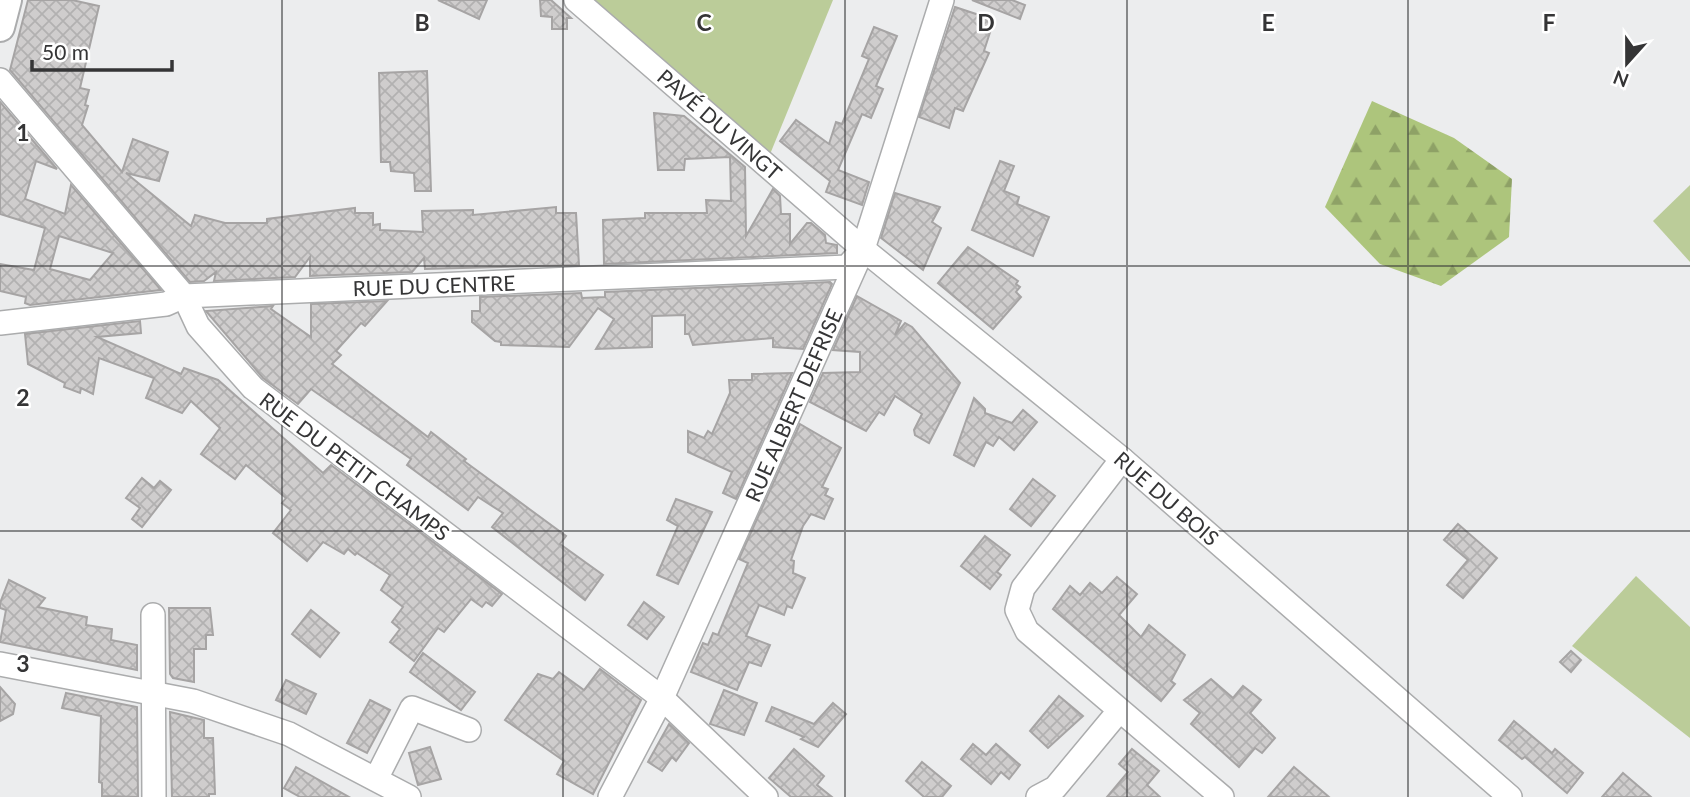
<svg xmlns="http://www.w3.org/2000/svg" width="1690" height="797" viewBox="0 0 1690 797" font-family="Lato,sans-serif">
	<defs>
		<pattern id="forest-firs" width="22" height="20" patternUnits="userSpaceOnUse" patternTransform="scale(1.75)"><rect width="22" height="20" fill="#adc57c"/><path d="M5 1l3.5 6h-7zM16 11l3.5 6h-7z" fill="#8ea166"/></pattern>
		<pattern id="building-cross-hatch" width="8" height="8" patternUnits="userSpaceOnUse" patternTransform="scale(1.75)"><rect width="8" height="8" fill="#cfcdcd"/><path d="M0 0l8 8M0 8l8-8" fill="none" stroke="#b2b1b1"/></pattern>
	</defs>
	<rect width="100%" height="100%" fill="#ecedee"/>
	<g fill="#bc9">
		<polygon points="576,0 833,0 766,164"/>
		<polygon points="1690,185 1690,262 1653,221"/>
		<polygon points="1636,576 1690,627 1690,738 1572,646"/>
	</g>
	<polygon fill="url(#forest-firs)" points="1372,101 1454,138 1512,179 1509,237 1441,286 1380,264 1325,207"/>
	<g fill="url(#building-cross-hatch)" stroke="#a6a4a4" stroke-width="2" fill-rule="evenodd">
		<polygon points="28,0 72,0 99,6 80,88 89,90 85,105 88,106 82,125 122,172 133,139 168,152 159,181 126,173 191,226 195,215 225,223 267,223 267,219 355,208 355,213 373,213 373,225 380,224 380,230 423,232 422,211 473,210 473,215 556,207 556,213 576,213 579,265 425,269 424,258 412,272 310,276 310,257 295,277 214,281 216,272 204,281 190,282 10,70"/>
		<polygon points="438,0 487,0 479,19"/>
		<polygon points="540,0 551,0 571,18 567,18 567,29 552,29 552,17 541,16"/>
		<polygon points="972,0 1012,0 1025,5 1020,19"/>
		<polygon points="955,7 994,20 984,51 989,53 963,111 955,108 949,128 919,117"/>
		<polygon points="874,27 897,36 876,86 883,89 871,118 862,114 838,170 869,182 862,205 826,192 830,181 780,141 796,120 829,144 836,122 842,124 869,59 862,56"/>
		<polygon points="427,71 431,191 415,191 414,173 391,171 390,162 381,162 379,73"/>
		<path d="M 0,102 L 57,169 L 36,161 L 25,199 L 65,214 L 71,185 L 161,290 L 30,305 L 25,303 L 26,297 L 0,291 L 0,264 L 34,270 L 45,228 L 0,214 ZM 59,236 L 113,253 L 90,280 L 50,269 Z"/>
		<polygon points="654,113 684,116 745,167 746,236 773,189 780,196 781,214 790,214 790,244 807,223 811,223 825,235 826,243 837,245 837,253 604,264 603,220 645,218 645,213 707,213 706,200 731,201 730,157 685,159 684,170 658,170"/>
		<polygon points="1000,161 1014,166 1004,191 1019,197 1017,204 1049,217 1033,256 972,230"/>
		<polygon points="895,193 940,207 932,222 941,228 923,270 881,238"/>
		<polygon points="968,247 1018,281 1016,284 1020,287 1016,292 1021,297 993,329 938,283"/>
		<polygon points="830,282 832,284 803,349 773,347 773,338 693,345 689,334 685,334 685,315 652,316 652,347 596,349 614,319 598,308 569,347 501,345 501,342 495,341 472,322 472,311 480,311 480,297 581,293 582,298 605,297 605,292"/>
		<polygon points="857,296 901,321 895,335 905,323 912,327 960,383 929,443 915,435 914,430 922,414 895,396 884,415 879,412 866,431 810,402 823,373 860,372 860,352 833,350"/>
		<polygon points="387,301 365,326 361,323 336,351 341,355 332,364 428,437 431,432 466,459 464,461 566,536 560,544 603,575 585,600 492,527 503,513 478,497 468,510 407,465 411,459 311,389 298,404 263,378 206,311 273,306 271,309 311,337 311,304"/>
		<polygon points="140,321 141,333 97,337 181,374 184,368 218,380 323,473 331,465 502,594 492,606 486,602 482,607 471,599 444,632 438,628 414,661 390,642 400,629 392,622 403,607 381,590 390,575 357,553 355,555 348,549 344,554 323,542 307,561 273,533 291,510 282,503 286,498 246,465 235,479 201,454 220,428 191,401 182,413 146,398 154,378 99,358 93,394 81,388 80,393 64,387 65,383 28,364 25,334"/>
		<polygon points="792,373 736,499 723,493 732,472 688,452 688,431 704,438 708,431 712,434 730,393 729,380 752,380 752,374"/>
		<polygon points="974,398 985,409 985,413 1012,423 1023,410 1037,422 1014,450 999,437 993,446 986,442 974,466 954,455"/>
		<polygon points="800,424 841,448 822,487 828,489 825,495 833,499 824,519 811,514 803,526 791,560 794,561 793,573 805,578 792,608 787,606 784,615 759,605 746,636 770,645 761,666 749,662 737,690 691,672 703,643 708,645 713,633 718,635 748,563 739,559"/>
		<polygon points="142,478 154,488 160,481 171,490 142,527 132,519 140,508 126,498"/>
		<polygon points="1033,479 1055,496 1031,526 1010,509"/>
		<polygon points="676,499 712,512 678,584 657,575 678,526 667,520"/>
		<polygon points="1458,524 1497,558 1463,598 1447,585 1468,560 1444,540"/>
		<polygon points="985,536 1010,555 997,572 1001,575 990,589 961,566"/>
		<polygon points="1117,577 1137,594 1119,615 1141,637 1149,625 1185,655 1171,681 1175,684 1161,701 1053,609 1070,586 1080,595 1090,583 1102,593"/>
		<polygon points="9,580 45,598 38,607 87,617 86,625 112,629 111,640 137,645 137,670 0,642 6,610 0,608 0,603"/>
		<polygon points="644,602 664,617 647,639 628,625"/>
		<polygon points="169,608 210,608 213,635 206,635 206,649 194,649 194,682 173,678 170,674"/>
		<polygon points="311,610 339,633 320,657 292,634"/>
		<polygon points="1571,651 1581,660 1571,672 1560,662"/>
		<polygon points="423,653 475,692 461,710 410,672"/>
		<polygon points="600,669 641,700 593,794 557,774 564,761 505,720 538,674 553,679 559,672 584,690"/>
		<polygon points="1211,679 1233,698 1243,686 1261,700 1250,713 1275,738 1262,753 1255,748 1239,767 1191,724 1200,713 1184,700"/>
		<polygon points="286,680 316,694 306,714 276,700"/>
		<polygon points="0,687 15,704 13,714 0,721"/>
		<polygon points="724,690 757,703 744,735 710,724"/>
		<polygon points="66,693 137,707 138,797 102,796 102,783 99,782 101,716 62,708"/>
		<polygon points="1059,696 1083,716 1048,748 1030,731"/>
		<polygon points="370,700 390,710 367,753 347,743"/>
		<polygon points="833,703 846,714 818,747 801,739 804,737 766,721 772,707 814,724"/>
		<polygon points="170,712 204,720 204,738 213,738 215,794 209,794 209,797 172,797"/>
		<polygon points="1514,721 1552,753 1555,749 1583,773 1567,793 1525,757 1522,759 1499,740"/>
		<polygon points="669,724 689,743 676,761 672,757 662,771 648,762"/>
		<polygon points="973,744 986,755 996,744 1020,765 1009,779 1001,772 991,784 961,759"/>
		<polygon points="430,747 441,779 418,785 409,753"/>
		<polygon points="794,749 824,776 817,785 832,797 791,797 769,778"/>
		<polygon points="1132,749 1159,771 1147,785 1160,797 1107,797 1128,772 1119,764"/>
		<polygon points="922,762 951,786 942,797 924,797 906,781"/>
		<polygon points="296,767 312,776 349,797 300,797 284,788"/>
		<polygon points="1294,767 1329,797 1268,797"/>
		<polygon points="1623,773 1651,797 1602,797"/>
	</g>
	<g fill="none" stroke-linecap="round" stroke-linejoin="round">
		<defs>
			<g id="minor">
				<polyline points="576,0 863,249 1122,459 1510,797"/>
				<polyline points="0,80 184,296 198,326 253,388 662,698 766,797"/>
				<polyline points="0,323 166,304 184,296 847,267 863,249"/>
				<polyline points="1122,459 1023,588 1017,610 1027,631 1222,797"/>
				<polyline points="153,615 154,797"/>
				<polyline points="0,664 193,701 289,734 409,797"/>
				<polyline points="376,779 412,708 469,730"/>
				<polyline points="610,797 662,698 863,249 942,0"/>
				<polyline points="1038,797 1055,788 1119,711"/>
			</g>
			<polyline id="tertiary" points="0,27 7,0"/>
		</defs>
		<use href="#minor" stroke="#abacad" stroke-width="26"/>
		<use href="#tertiary" stroke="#abacad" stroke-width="32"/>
		<use href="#minor" stroke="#fff" stroke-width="23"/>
		<use href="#tertiary" stroke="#fff" stroke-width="28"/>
	</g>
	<path fill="none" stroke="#353536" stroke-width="2" stroke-opacity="0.55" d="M 282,0 L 282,797M 563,0 L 563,797M 845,0 L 845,797M 1127,0 L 1127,797M 1408,0 L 1408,797M 0,266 L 1690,266M 0,531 L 1690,531"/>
	<g text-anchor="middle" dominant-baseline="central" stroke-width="5" stroke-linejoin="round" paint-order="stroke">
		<g font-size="21" fill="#353536" stroke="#fff">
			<text transform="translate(720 124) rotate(41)">PAVÉ DU VINGT</text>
			<text transform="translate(434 285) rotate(-2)">RUE DU CENTRE</text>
			<text transform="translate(793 405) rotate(-66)">RUE ALBERT DEFRISE</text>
			<text transform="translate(355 466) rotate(37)">RUE DU PETIT CHAMPS</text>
			<text transform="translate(1167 498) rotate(41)">RUE DU BOIS</text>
		</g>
	</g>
	<g font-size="23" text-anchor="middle" font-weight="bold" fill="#353536" stroke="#fff" stroke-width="5" stroke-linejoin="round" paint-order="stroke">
		<text x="422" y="31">B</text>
		<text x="704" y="31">C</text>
		<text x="986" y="31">D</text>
		<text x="1268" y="31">E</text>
		<text x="1549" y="31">F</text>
		<text x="23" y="141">1</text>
		<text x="23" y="406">2</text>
		<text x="23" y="672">3</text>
	</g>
	<g transform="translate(1627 63) rotate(201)" stroke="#ffffff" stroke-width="5" paint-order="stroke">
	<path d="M0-5L12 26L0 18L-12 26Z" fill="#353536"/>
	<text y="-10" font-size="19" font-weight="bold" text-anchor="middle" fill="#353536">N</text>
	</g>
	<path d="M32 60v10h140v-10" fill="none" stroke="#353536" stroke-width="3.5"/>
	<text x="42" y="60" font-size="21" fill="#353536" stroke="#ffffff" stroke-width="5" paint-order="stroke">50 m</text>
</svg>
